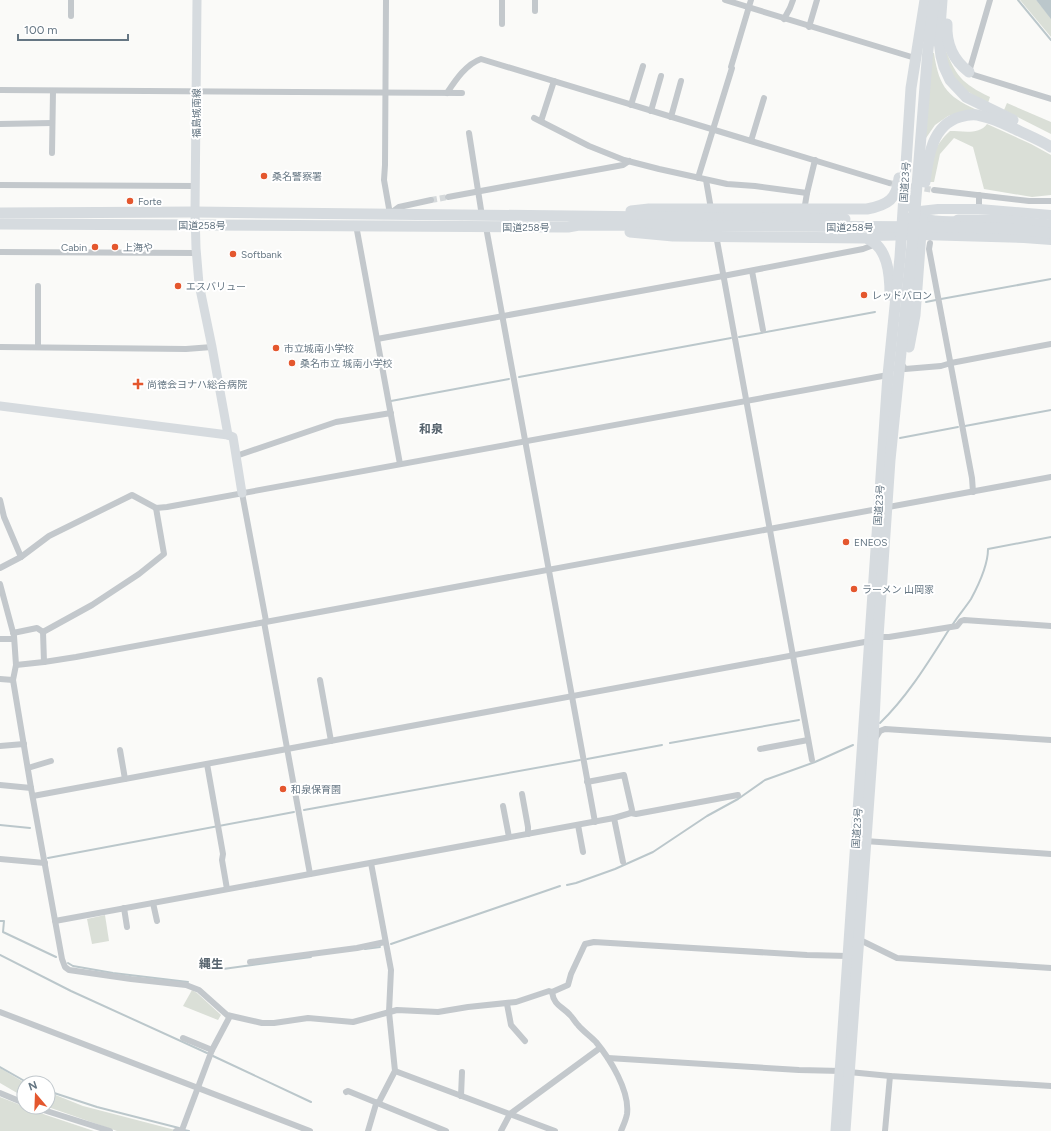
<svg xmlns="http://www.w3.org/2000/svg" width="1051" height="1131" viewBox="0 0 1051 1131" font-family="Figtree,'Noto Sans JP',sans-serif">
	<rect width="100%" height="100%" fill="#fafaf8"/>
	<g fill="#dadfd7">
		<polygon points="1020,0 1036,0 1051,18 1051,37"/>
		<path d="M 944,46 C 956,76 961,83 990,97 L 988,103 C 975,96 958,88 951,74 C 947,66 946,55 944,46 Z"/>
		<path d="M 930,53 L 934,53 C 939,89 949,98 982,112 L 965,111 L 948,116 L 935,125 L 926,138 L 923,158 Z"/>
		<polygon points="1007,103 1051,122 1051,134 1004,110"/>
		<path d="M 987,124 L 1031,144 L 1051,155 L 1051,195 L 1032,197 L 984,189 L 973,147 L 954,138 L 940,154 L 934,182 L 929,182 C 932,158 932,148 950,131 C 963,131 979,135 987,124 Z"/>
		<polygon points="105,915 109,941 92,944 87,919"/>
		<polygon points="192,990 197,993 221,1015 218,1020 183,1006"/>
		<polygon points="0,1068 25,1083 24,1083 24,1097 0,1083"/>
		<polygon points="48,1092 83,1106 179,1131 117,1131 48,1107"/>
		<polygon points="0,1097 46,1115 94,1131 0,1131"/>
	</g>
	<polygon fill="#bbc7cb" points="1036,0 1051,0 1051,19"/>
	<g fill="none" stroke-linecap="round" stroke-linejoin="round">
		<g stroke="#bbc7cb" stroke-width="2">
			<polyline points="1018,0 1051,40"/>
			<polyline points="941,299 1051,279"/>
			<polyline points="926,302 936,300"/>
			<polyline points="739,337 875,312"/>
			<polyline points="519,377 731,338"/>
			<polyline points="391,401 509,379"/>
			<polyline points="965,426 1051,410"/>
			<polyline points="900,438 958,427"/>
			<path d="M 953,624 C 958,616 965,608 971,599 C 978,586 988,564 988,549 L 1051,537"/>
			<path d="M 880,723 C 908,696 929,661 950,628"/>
			<polyline points="670,743 799,720"/>
			<polyline points="587,759 662,745"/>
			<polyline points="304,810 580,760"/>
			<polyline points="0,825 30,828"/>
			<polyline points="48,858 294,812"/>
			<polyline points="567,885 576,883 615,869 653,852 707,816 738,799 765,780 815,762 853,745"/>
			<polyline points="0,921 4,921 3,932 56,957"/>
			<polyline points="391,944 560,886"/>
			<polyline points="365,949 380,947"/>
			<polyline points="0,955 71,991 207,1053"/>
			<polyline points="68,963 73,966 113,973 188,982"/>
			<polyline points="223,969 311,957"/>
			<polyline points="213,1056 311,1102"/>
			<polyline points="0,1067 28,1083"/>
			<polyline points="48,1091 97,1107 179,1128"/>
			<polyline points="184,1130 189,1131"/>
		</g>
		<g stroke="#d5d9db" stroke-width="6" stroke-dasharray="6 3" stroke-linecap="butt">
			<polyline points="889,183 934,190"/>
			<polyline points="431,200 448,197"/>
		</g>
		<g stroke="#c3c8cc" stroke-width="6">
			<polyline points="386,0 385,165 384,180 390,214"/>
			<polyline points="725,0 915,58"/>
			<polyline points="990,0 969,72 974,75 1051,99"/>
			<polyline points="535,11 535,0"/>
			<polyline points="71,16 71,0"/>
			<polyline points="784,19 790,8 793,0"/>
			<polyline points="502,24 502,0"/>
			<polyline points="809,27 817,0"/>
			<polyline points="0,90 462,93"/>
			<path d="M 447,93 C 455,81 466,64 481,59 L 889,183"/>
			<polyline points="631,105 643,66"/>
			<polyline points="651,111 661,76"/>
			<polyline points="671,117 681,81"/>
			<polyline points="534,118 589,146 624,160 659,169 727,184 755,186 807,193"/>
			<polyline points="541,121 554,81"/>
			<polyline points="0,124 52,123"/>
			<polyline points="469,133 482,216"/>
			<polyline points="751,141 764,98"/>
			<polyline points="52,153 53,91"/>
			<polyline points="698,178 732,68 731,67 751,0"/>
			<polyline points="706,180 711,209"/>
			<polyline points="0,185 196,186"/>
			<polyline points="934,190 1029,201 1051,201"/>
			<polyline points="979,195 979,209"/>
			<polyline points="448,197 623,165 629,161"/>
			<polyline points="804,211 807,193 815,160"/>
			<polyline points="391,213 399,207 431,200"/>
			<polyline points="356,225 400,464"/>
			<polyline points="486,227 595,822"/>
			<polyline points="716,235 812,760"/>
			<polyline points="930,243 929,249 972,478 973,492"/>
			<polyline points="0,252 197,253"/>
			<polyline points="752,271 763,330"/>
			<polyline points="377,339 723,276 863,249 876,244"/>
			<polyline points="0,347 186,349 212,347"/>
			<polyline points="38,347 38,286"/>
			<polyline points="901,363 905,369 941,366 951,363 1051,344"/>
			<polyline points="236,456 336,422 391,413"/>
			<polyline points="242,493 266,621"/>
			<polyline points="0,500 4,517 21,557"/>
			<polyline points="0,568 21,557 49,536 132,495 156,508 167,507 888,375"/>
			<polyline points="0,584 14,636 16,665 13,680 31,788 62,959 65,967 69,970 131,979 186,985 199,990 227,1015 262,1023 274,1023 308,1018 353,1022 397,1010 438,1012 468,1007 516,1002 549,991 552,992"/>
			<polyline points="264,622 310,874"/>
			<polyline points="43,632 92,605 139,574 164,554 156,508"/>
			<polyline points="13,633 37,628 43,632 44,662"/>
			<polyline points="878,637 889,637 957,626 961,621 964,620 1051,626"/>
			<polyline points="0,639 14,639"/>
			<polyline points="16,665 44,662 76,657 1051,477"/>
			<polyline points="0,679 13,680"/>
			<polyline points="320,680 331,741"/>
			<polyline points="875,739 880,731 885,729 1051,740"/>
			<polyline points="0,746 24,744"/>
			<polyline points="760,749 808,740"/>
			<polyline points="120,750 125,779"/>
			<polyline points="207,764 223,854 222,860 227,889"/>
			<polyline points="28,768 51,761"/>
			<polyline points="587,782 624,775 632,810 631,813"/>
			<polyline points="0,785 31,788"/>
			<polyline points="522,794 528,827 528,834"/>
			<polyline points="33,796 870,641"/>
			<polyline points="503,806 509,837"/>
			<polyline points="614,818 623,862"/>
			<polyline points="578,825 583,852"/>
			<polyline points="865,841 1051,854"/>
			<polyline points="0,859 45,863"/>
			<polyline points="153,903 157,921"/>
			<polyline points="124,908 127,927"/>
			<polyline points="55,921 614,818 631,813 636,814 738,795"/>
			<polyline points="858,939 897,958 1051,968"/>
			<polyline points="250,962 357,948 385,942"/>
			<polyline points="507,1004 511,1025 525,1041"/>
			<polyline points="0,1012 310,1131"/>
			<polyline points="183,1038 212,1050"/>
			<polyline points="608,1058 799,1070 841,1071"/>
			<polyline points="395,1071 555,1131"/>
			<polyline points="849,1072 890,1076 1051,1086"/>
			<polyline points="346,1092 348,1091 446,1131"/>
			<polyline points="0,1093 24,1103"/>
			<polyline points="461,1096 462,1072"/>
			<polyline points="34,1107 110,1131"/>
			<polyline points="176,1131 182,1130 212,1050 230,1016"/>
			<polyline points="368,1131 376,1104 380,1100 395,1071 389,1012 391,970 371,863"/>
			<polyline points="501,1131 510,1114 600,1048"/>
			<path d="M 621,1131 C 623,1126 626,1120 627,1114 C 630,1091 610,1059 596,1042 C 590,1036 583,1031 578,1025 C 575,1022 573,1018 570,1015 C 562,1006 554,1006 552,992 L 568,985 L 571,974 L 585,944 L 594,942 L 807,955 L 848,956"/>
			<polyline points="885,1131 890,1076"/>
		</g>
		<g stroke="#d6dbdf" stroke-width="9">
			<polyline points="197,0 195,212 196,248 199,284 212,347 228,435 233,437 242,493"/>
			<polyline points="0,406 228,435"/>
		</g>
		<g stroke="#d6dbdf" stroke-width="10">
			<path d="M 906,193 C 913,226 938,221 965,221"/>
			<polyline points="910,218 915,213 920,211 938,209 979,209 1051,215"/>
			<polyline points="866,238 871,236 921,235 1024,238 1051,240"/>
		</g>
		<g stroke="#d6dbdf" stroke-width="11">
			<polyline points="942,0 939,41 941,56 944,67 950,80 966,97 1013,120"/>
			<path d="M 947,24 C 946,44 953,60 969,72"/>
			<path d="M 925,182 C 928,157 932,125 960,117 C 967,115 975,114 981,116 C 993,118 1004,124 1015,129 C 1027,135 1040,140 1051,147"/>
			<path d="M 631,211 L 649,209 L 867,209 C 888,205 897,199 899,178"/>
			<polyline points="0,213 195,212 845,219"/>
			<polyline points="958,220 998,220 1051,225"/>
			<polyline points="0,224 568,227 579,225 962,227 1018,229 1051,233"/>
			<path d="M 630,232 L 673,236 L 866,238 C 888,246 890,275 890,295"/>
			<polyline points="909,347 915,315 922,219"/>
			<polyline points="836,1131 888,375 900,257 911,88 925,0"/>
			<polyline points="845,1131 873,742 878,637 890,460 913,235 928,49 934,0"/>
		</g>
	</g>
	<g fill="#e4572e" stroke="#fff" stroke-width="1.5">
		<circle cx="264" cy="176" r="4"/>
		<circle cx="130" cy="201" r="4"/>
		<circle cx="95" cy="247" r="4"/>
		<circle cx="115" cy="247" r="4"/>
		<circle cx="233" cy="254" r="4"/>
		<circle cx="178" cy="286" r="4"/>
		<circle cx="864" cy="295" r="4"/>
		<circle cx="276" cy="348" r="4"/>
		<circle cx="292" cy="363" r="4"/>
		<path d="M136 378h4v4h4v4h-4v4h-4v-4h-4v-4h4z"/>
		<circle cx="846" cy="542" r="4"/>
		<circle cx="854" cy="589" r="4"/>
		<circle cx="283" cy="789" r="4"/>
	</g>
	<g text-anchor="middle" dominant-baseline="central" stroke-width="4" stroke-linejoin="round" paint-order="stroke">
		<g font-size="10" fill="#657683" stroke="#fff">
			<text transform="translate(196 113) rotate(-90)">福島城南線</text>
			<text transform="translate(905 182) rotate(-86)">国道23号</text>
			<text x="202" y="225">国道258号</text>
			<text x="526" y="227">国道258号</text>
			<text x="850" y="227">国道258号</text>
			<text transform="translate(879 505) rotate(-86)">国道23号</text>
			<text transform="translate(857 828) rotate(-86)">国道23号</text>
		</g>
		<g font-size="10" fill="#657683" stroke="#fff" text-anchor="start">
			<text x="272" y="176">桑名警察署</text>
			<text x="138" y="201">Forte</text>
			<text x="87" y="247" text-anchor="end">Cabin</text>
			<text x="123" y="247">上海や</text>
			<text x="241" y="254">Softbank</text>
			<text x="186" y="286">エスバリュー</text>
			<text x="872" y="295">レッドバロン</text>
			<text x="284" y="348">市立城南小学校</text>
			<text x="300" y="363">桑名市立 城南小学校</text>
			<text x="147" y="384">尚徳会ヨナハ総合病院</text>
			<text x="854" y="542">ENEOS</text>
			<text x="862" y="589">ラーメン 山岡家</text>
			<text x="291" y="789">和泉保育園</text>
		</g>
		<g font-size="12" font-weight="bold" fill="#57646e" stroke="#fff">
			<text x="431" y="429">和泉</text>
			<text x="211" y="964">縄生</text>
		</g>
	</g>
	<g transform="translate(36 1095) rotate(341)"><circle r="19" fill="#ffffff" stroke="#c1c8cd"/>
	<path d="M0-3L7 15L0 10L-7 15Z" fill="#e4572e"/>
	<text y="-6" font-size="11" font-weight="bold" text-anchor="middle" fill="#657683">N</text>
	</g>
	<path d="M18 34v6h110v-6" fill="none" stroke="#657683" stroke-width="2"/>
	<text x="24" y="34" font-size="12" fill="#657683" stroke="#ffffff" stroke-width="3" paint-order="stroke">100 m</text>
</svg>
